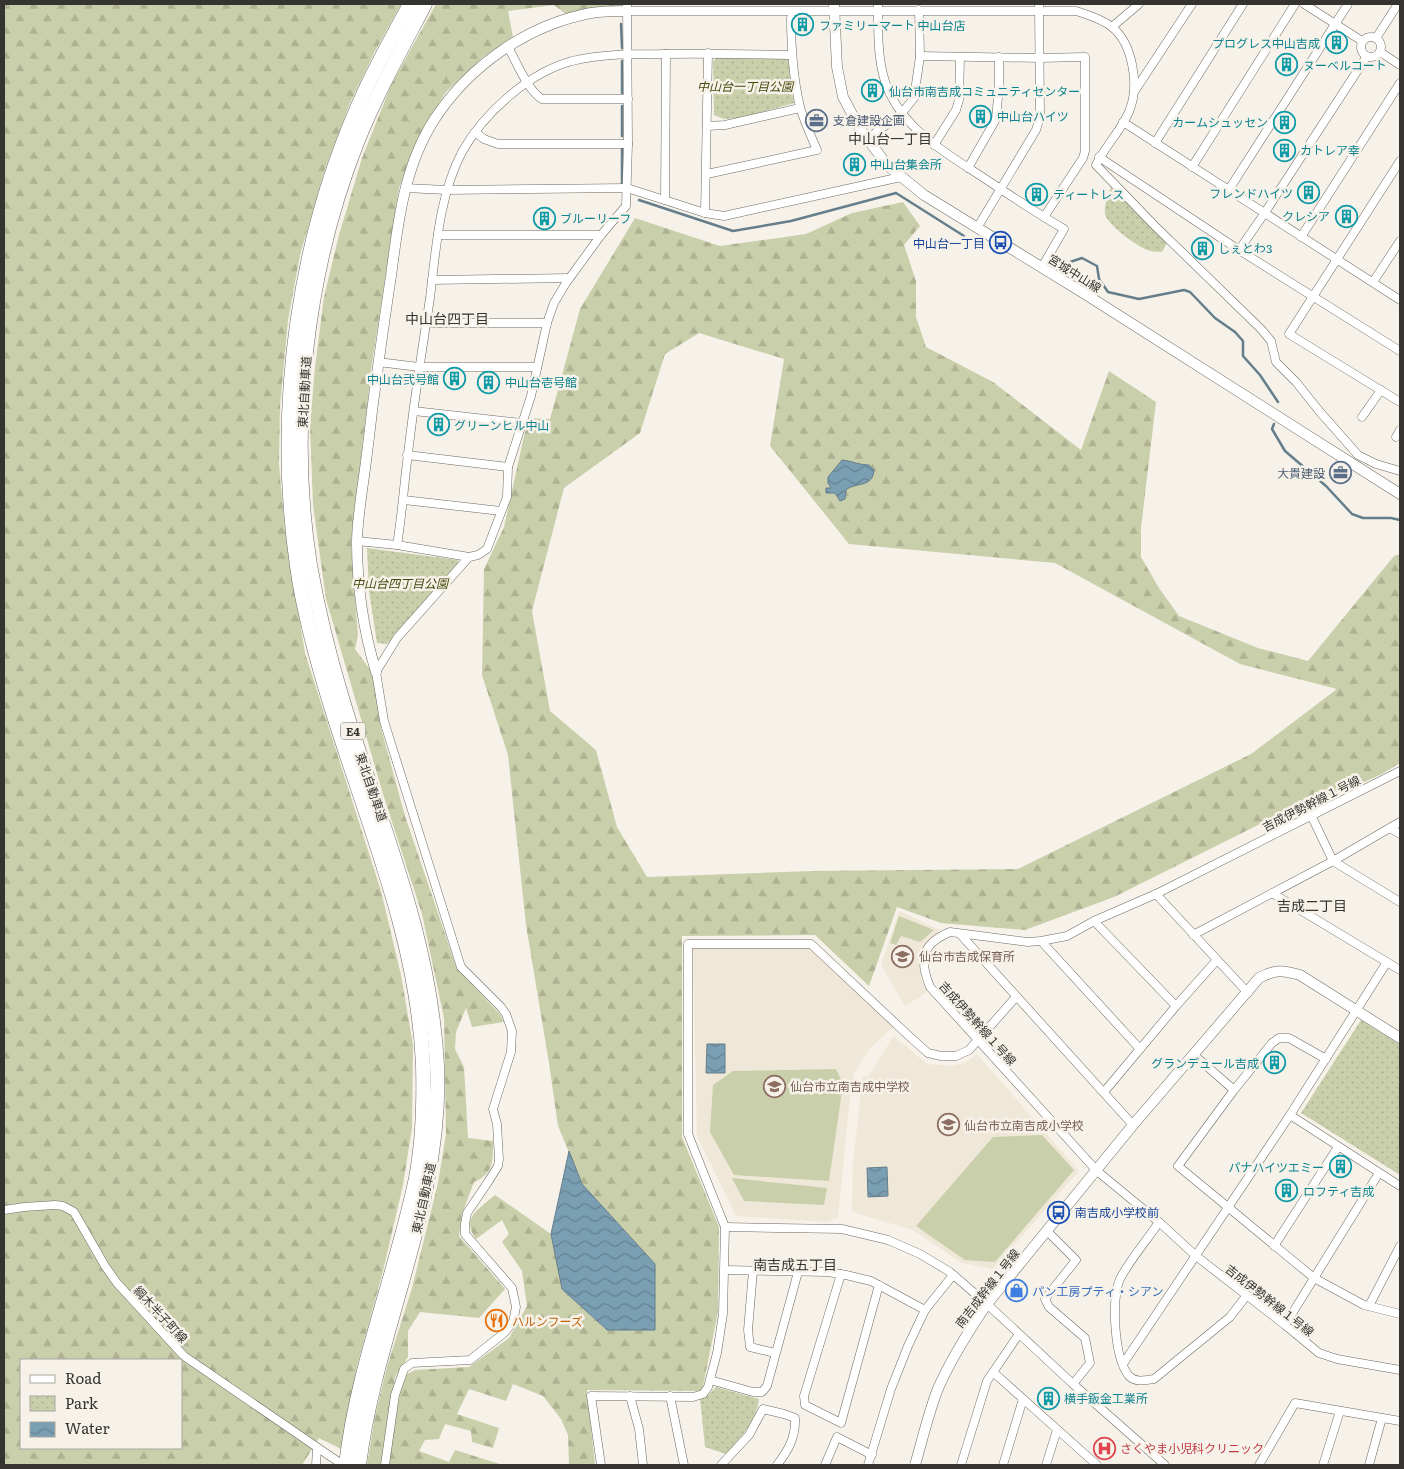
<svg xmlns="http://www.w3.org/2000/svg" width="1404" height="1469" viewBox="0 0 1404 1469" font-family="Literata,'Noto Sans JP',serif">
	<defs>
		<pattern id="forest-firs" width="22" height="20" patternUnits="userSpaceOnUse" patternTransform="scale(1.25)"><rect width="22" height="20" fill="#cacfab"/><path d="M5 1l3.5 6h-7zM16 11l3.5 6h-7z" fill="#aeb293"/></pattern>
		<pattern id="park-dots" width="8" height="8" patternUnits="userSpaceOnUse" patternTransform="scale(1.25)"><rect width="8" height="8" fill="#cacfab"/><path d="M2 2h.1M6 6h.1" fill="none" stroke="#aeb293" stroke-width="1.8" stroke-linecap="round"/></pattern>
		<pattern id="water-waves" width="16" height="10" patternUnits="userSpaceOnUse" patternTransform="scale(1.25)"><rect width="16" height="10" fill="#7a9eb2"/><path d="M0 5q4-4 8 0t8 0" fill="none" stroke="#658291"/></pattern>
	</defs>
	<rect width="100%" height="100%" fill="#f7f2e9"/>
	<g fill="#efe7d7">
		<polygon points="899,911 940,930 923,948 920,966 921,980 927,992 905,1006 881,965"/>
		<polygon points="809,947 893,1027 870,1048 854,1073 850,1098 838,1218 827,1222 736,1216 697,1136 693,948"/>
		<polygon points="894,1036 927,1064 951,1066 965,1063 977,1054 1079,1171 993,1269 962,1263 913,1230 852,1212 853,1162 863,1075 868,1076"/>
	</g>
	<g fill="#cacfab">
		<polygon points="899,916 934,930 920,942 901,936 896,945 890,943"/>
		<polygon points="836,1069 843,1084 829,1181 734,1175 710,1132 713,1085 733,1071"/>
		<polygon points="1042,1135 1074,1170 995,1262 965,1260 916,1226 993,1137"/>
		<polygon points="732,1178 827,1188 824,1205 744,1201"/>
	</g>
	<g fill="url(#forest-firs)" fill-rule="evenodd">
		<path d="M 4,4 L 401,4 L 374,53 L 350,103 L 325,169 L 300,255 L 288,320 L 280,406 L 279,464 L 285,530 L 305,653 L 381,891 L 401,975 L 413,1045 L 412,1128 L 403,1185 L 383,1271 L 357,1366 L 341,1449 L 319,1438 L 302,1465 L 4,1465 ZM 21,1360 L 181,1360 L 181,1448 L 21,1448 Z"/>
		<path d="M 436,4 L 622,4 L 618,7 L 566,14 L 554,5 L 508,11 L 513,37 L 483,57 L 446,92 L 424,126 L 399,188 L 372,363 L 351,543 L 358,636 L 355,649 L 374,675 L 381,728 L 405,816 L 457,969 L 500,1014 L 504,1022 L 472,1027 L 466,1008 L 456,1032 L 455,1049 L 464,1067 L 468,1138 L 493,1141 C 493,1160 494,1174 474,1182 L 462,1214 L 459,1236 L 505,1289 L 479,1318 L 420,1312 L 408,1331 L 408,1357 L 395,1377 L 382,1465 L 367,1465 L 375,1416 L 387,1367 L 412,1288 L 438,1183 L 446,1134 L 444,1018 L 422,914 L 383,794 L 326,599 L 313,505 L 310,426 L 315,367 L 324,297 L 339,235 L 362,158 L 392,83 Z"/>
		<path d="M 903,202 L 920,226 L 904,245 L 916,281 L 916,317 L 926,347 L 993,382 L 1081,450 L 1109,371 L 1156,402 L 1141,528 L 1141,557 L 1159,588 L 1179,616 L 1258,648 L 1308,661 L 1394,556 L 1400,554 L 1400,763 L 1382,774 L 1300,811 L 1270,819 L 1114,897 L 1025,930 L 941,923 L 897,907 L 869,986 L 815,935 L 682,936 L 682,1137 L 719,1227 L 718,1312 L 702,1391 L 587,1390 L 595,1465 L 569,1465 L 568,1435 L 561,1419 L 543,1396 L 513,1384 L 506,1401 L 469,1389 L 457,1414 L 499,1428 L 493,1448 L 472,1442 L 471,1431 L 445,1424 L 439,1439 L 425,1440 L 419,1451 L 449,1462 L 455,1450 L 503,1465 L 388,1465 L 400,1393 L 407,1374 L 415,1370 L 469,1367 L 509,1338 L 527,1306 L 522,1271 L 502,1242 L 509,1234 L 502,1220 L 476,1239 C 460,1218 480,1208 495,1195 L 551,1234 L 562,1289 L 606,1330 L 655,1330 L 655,1264 L 582,1184 L 558,1126 L 549,1063 L 526,925 L 508,755 L 482,675 L 484,569 L 504,527 L 528,418 L 550,419 L 580,309 L 635,218 L 720,246 L 806,234 L 852,213 ZM 699,333 L 784,359 L 770,446 L 849,544 L 1055,563 L 1240,664 L 1337,689 L 1251,754 L 1018,869 L 813,871 L 647,877 L 617,827 L 596,750 L 550,711 L 532,611 L 564,488 L 640,433 L 665,354 Z"/>
	</g>
	<g fill="url(#park-dots)">
		<polygon points="717,56 788,57 791,87 794,103 741,118 724,119 714,115 713,62"/>
		<path d="M 1111,187 L 1167,243 L 1162,252 C 1155,252 1148,251 1143,248 C 1133,243 1107,224 1105,214 C 1104,205 1108,195 1111,187 Z"/>
		<polygon points="367,548 458,560 458,564 387,644 377,643 369,591"/>
		<polygon points="1361,1020 1400,1045 1400,1175 1301,1113"/>
		<path d="M 716,1387 L 759,1399 C 756,1422 741,1437 726,1454 L 705,1447 L 700,1398 L 708,1395 Z"/>
	</g>
	<g fill="url(#water-waves)" stroke="#657e8b">
		<path d="M 842,460 C 852,461 859,465 869,465 L 874,470 C 873,488 855,482 846,490 L 845,499 L 840,501 L 835,493 L 826,493 L 826,488 L 831,488 L 828,483 L 828,477 Z"/>
		<polygon points="707,1044 725,1044 725,1073 706,1073"/>
		<polygon points="569,1151 582,1184 655,1264 655,1330 607,1330 562,1289 551,1234"/>
		<polygon points="887,1167 888,1196 868,1197 867,1168"/>
	</g>
	<g fill="none" stroke-linecap="round" stroke-linejoin="round">
		<g stroke="#657e8b" stroke-width="2.5">
			<polyline points="621,24 622,48"/>
			<polyline points="622,93 622,61"/>
			<polyline points="622,136 622,106"/>
			<polyline points="622,186 622,149"/>
			<polyline points="639,200 733,231 791,221 896,193 964,236"/>
			<polyline points="1064,264 1082,258 1097,266 1099,279 1108,292 1139,299 1184,290 1190,292 1215,318 1235,332 1243,341 1243,356 1260,375 1278,402"/>
			<polyline points="1274,424 1272,429 1285,451 1326,486 1352,514 1363,518 1391,518 1400,520"/>
		</g>
		<defs>
			<g id="minor">
				<path d="M 878,4 C 878,33 877,68 890,94 C 910,135 953,157 990,182 C 1014,198 1038,214 1064,229 L 1042,267"/>
				<polyline points="1304,4 1362,41"/>
				<path d="M 627,11 L 1076,11 C 1088,15 1102,19 1112,27 C 1133,44 1139,85 1130,109 C 1124,127 1105,146 1096,165 L 1155,226 L 1261,329 L 1271,341 L 1276,362 L 1296,382 L 1320,412 L 1358,455 L 1376,464 L 1400,471"/>
				<polyline points="1112,27 1139,4"/>
				<circle cx="1371" cy="47" r="10"/>
				<polyline points="1376,38 1398,4"/>
				<path d="M 508,47 C 516,61 528,91 542,99 L 628,99"/>
				<polyline points="1380,52 1400,65"/>
				<polyline points="920,56 1039,58 1085,57 1085,151 1083,158 1044,217"/>
				<polyline points="1134,92 1192,4"/>
				<polyline points="1123,122 1400,300"/>
				<polyline points="707,126 725,125 800,108"/>
				<polyline points="475,132 484,139 498,144 628,144"/>
				<polyline points="867,139 901,114 914,98 920,56 919,10"/>
				<polyline points="1155,143 1243,4"/>
				<polyline points="934,145 956,110 959,100 960,57"/>
				<polyline points="1099,157 1239,250 1400,351"/>
				<polyline points="1400,161 1289,334 1400,402"/>
				<polyline points="1192,167 1295,4"/>
				<polyline points="968,168 996,119 999,86 999,57"/>
				<path d="M 707,174 L 817,150 C 811,136 804,121 800,107 C 793,77 791,48 791,18"/>
				<polyline points="405,188 447,190 627,188 705,213 724,216 901,177"/>
				<polyline points="1228,191 1348,4"/>
				<polyline points="665,200 666,54"/>
				<polyline points="705,213 708,53"/>
				<polyline points="977,228 1036,130 1040,117 1039,4"/>
				<polyline points="438,235 601,235"/>
				<polyline points="1301,237 1400,83"/>
				<polyline points="1239,250 1264,214 1367,56"/>
				<polyline points="432,280 569,278"/>
				<polyline points="1373,282 1400,241"/>
				<polyline points="426,323 547,323"/>
				<polyline points="378,362 419,367 537,367"/>
				<polyline points="414,411 522,423"/>
				<polyline points="1362,417 1381,390"/>
				<polyline points="1396,437 1400,430"/>
				<polyline points="407,455 508,467"/>
				<polyline points="404,500 501,511"/>
				<polyline points="357,541 397,545 469,557"/>
				<path d="M 397,545 C 402,515 404,484 408,454 C 414,401 422,350 430,298 C 436,249 439,196 462,152 C 484,113 528,73 572,61 C 601,54 630,54 660,54 C 704,53 747,54 791,55"/>
				<path d="M 1400,771 L 1156,894 L 1094,921 L 1067,936 L 1041,941 L 1028,942 L 950,932 C 921,944 919,960 930,987 L 1097,1171 L 1159,1222 L 1196,1256 L 1285,1325 L 1319,1353 L 1337,1359 L 1400,1370"/>
				<polyline points="1311,815 1333,861 1400,902"/>
				<polyline points="1390,828 1400,834"/>
				<polyline points="1272,893 1400,970"/>
				<polyline points="1156,894 1248,993"/>
				<polyline points="1094,921 1176,1006"/>
				<polyline points="960,934 1133,1125"/>
				<polyline points="1193,935 1333,861 1400,822"/>
				<polyline points="1041,941 1140,1049"/>
				<polyline points="1194,1055 1234,1090"/>
				<polyline points="1326,1059 1289,1038 1279,1038 1272,1043 1234,1090 1178,1166 1314,1278 1364,1305 1400,1314"/>
				<polyline points="1104,1092 1176,1006 1216,961"/>
				<polyline points="1290,1115 1400,1186"/>
				<polyline points="4,1210 24,1207 55,1205 63,1206 74,1212 105,1266 117,1283 184,1356 343,1465"/>
				<path d="M 1159,1222 C 1148,1239 1129,1261 1120,1279 C 1111,1299 1114,1358 1129,1376 C 1136,1383 1146,1380 1154,1379 L 1230,1317 L 1247,1295"/>
				<polyline points="725,1227 842,1229 888,1240 920,1254 950,1272 987,1304 1073,1384"/>
				<polyline points="1048,1232 1076,1260 1045,1299 1049,1307 1085,1338 1090,1363 1073,1384 1165,1465"/>
				<polyline points="1274,1246 1338,1147"/>
				<polyline points="725,1270 828,1272 846,1275 871,1281 925,1310"/>
				<polyline points="753,1271 748,1330 750,1347 775,1353"/>
				<polyline points="841,1274 804,1396 805,1405 841,1423 879,1285"/>
				<polyline points="1369,1306 1400,1246"/>
				<polyline points="1285,1325 1379,1173"/>
				<polyline points="1123,1364 1290,1115 1387,962"/>
				<polyline points="993,1372 1097,1465"/>
				<polyline points="710,1380 753,1392 762,1392 767,1386 798,1272"/>
				<polyline points="630,1396 639,1429 643,1465"/>
				<polyline points="670,1396 684,1465"/>
				<polyline points="316,1465 317,1449"/>
				<polyline points="385,1465 395,1395 404,1369 412,1363 470,1360 504,1333 513,1322 516,1307 512,1288 465,1234 465,1224 467,1213 488,1182 498,1166 499,1159 497,1124 493,1109 511,1052 512,1031 506,1014 501,1007 461,967 384,721 376,672 397,638 469,557 478,555 487,549 507,497 508,467 531,396 547,323 554,303 566,283 601,235 626,206 628,144 627,4"/>
				<polyline points="601,1465 591,1396 693,1397 703,1394 708,1387 717,1353 723,1314 725,1227 688,1134 688,944 811,944 910,1037 928,1053 941,1056 956,1056 969,1050 1016,997"/>
				<path d="M 721,1465 L 749,1435 L 763,1409 L 784,1414 L 795,1418 C 796,1437 788,1451 777,1465"/>
				<polyline points="825,1465 837,1437 872,1455"/>
				<polyline points="868,1465 891,1389 908,1346 925,1310 953,1275"/>
				<polyline points="961,1465 987,1381 1019,1334"/>
				<polyline points="1003,1465 1023,1399"/>
				<polyline points="1046,1465 1057,1430"/>
				<polyline points="1259,1465 1295,1403 1400,1421"/>
				<polyline points="1323,1465 1340,1411"/>
				<polyline points="1369,1465 1382,1418"/>
			</g>
			<g id="tertiary">
				<polyline points="834,4 837,67 843,97 860,129 887,165 924,195 1085,294 1400,494"/>
				<path d="M 376,672 C 363,629 357,586 357,542 C 357,525 360,507 362,490 C 366,464 369,437 372,411 C 378,366 384,321 391,276 C 398,222 404,167 434,120 C 469,66 527,25 591,13 C 603,11 615,11 627,11"/>
				<path d="M 915,1465 C 922,1441 928,1415 937,1391 C 950,1360 968,1332 987,1304 L 1133,1125 L 1259,978 C 1276,969 1282,970 1300,975 L 1400,1038"/>
			</g>
			<g id="motorway">
				<path d="M 346,1465 C 357,1367 396,1274 416,1178 C 423,1141 424,1102 423,1065 C 418,942 369,828 333,713 C 318,665 304,616 297,566 C 274,406 298,231 368,84 C 381,57 396,30 410,4"/>
				<path d="M 359,1465 C 376,1328 443,1205 437,1065 C 430,933 379,822 342,698 C 329,655 318,610 310,565 C 288,427 306,270 358,140 C 377,93 402,48 425,4"/>
			</g>
		</defs>
		<use href="#minor" stroke="#6d6961" stroke-width="9"/>
		<use href="#tertiary" stroke="#6d6961" stroke-width="11"/>
		<use href="#motorway" stroke="#6d6961" stroke-width="15"/>
		<use href="#minor" stroke="#fff" stroke-width="8"/>
		<use href="#tertiary" stroke="#fff" stroke-width="10"/>
		<use href="#motorway" stroke="#fff" stroke-width="14"/>
	</g>
	<defs>
		<symbol id="building-ring" viewBox="-11 -11 22 22"><circle r="9.5" fill="#f7f2e9" stroke="#0f9aa8" stroke-width="1.5"/><path d="M-4-6H4V6H1V3H-1V6H-4ZM-2.5-4.3h1.7v1.8h-1.7ZM.8-4.3h1.7v1.8H.8ZM-2.5-1h1.7V.8h-1.7ZM.8-1h1.7V.8H.8Z" fill="#0f9aa8"/></symbol>
		<symbol id="office-ring" viewBox="-11 -11 22 22"><circle r="9.5" fill="#f7f2e9" stroke="#5c6f8a" stroke-width="1.5"/><path d="M-6-3h4V-5.5h4V-3h4V5H-6ZM-1-4.5V-3h2v-1.5ZM-6 0V1H6V0Z" fill="#5c6f8a"/></symbol>
		<symbol id="bus-ring" viewBox="-11 -11 22 22"><circle r="9.5" fill="#f7f2e9" stroke="#1a4fb4" stroke-width="1.5"/><path d="M-5-6H5V4H4V6H2V4H-2V6H-4V4H-5ZM-3.5-4V0h7V-4ZM-3.5 1.2v1.5H-2V1.2ZM2 1.2v1.5H3.5V1.2Z" fill="#1a4fb4"/></symbol>
		<symbol id="school-ring" viewBox="-11 -11 22 22"><circle r="9.5" fill="#f7f2e9" stroke="#8d6e63" stroke-width="1.5"/><path d="M0-5L7-2L0 1L-7-2ZM-4 1L0 2.5L4 1V4Q0 6-4 4Z" fill="#8d6e63"/></symbol>
		<symbol id="shop-ring" viewBox="-11 -11 22 22"><circle r="9.5" fill="#f7f2e9" stroke="#3f7fe0" stroke-width="1.5"/><path d="M-5-2.5h2.3a2.7 3.5 0 0 1 5.4 0H5L5.5 6h-11ZM-1.5-2.5h3a1.5 2.3 0 0 0-3 0Z" fill="#3f7fe0"/></symbol>
		<symbol id="restaurant-ring" viewBox="-11 -11 22 22"><circle r="9.5" fill="#f7f2e9" stroke="#e8710a" stroke-width="1.5"/><path d="M-5-6h1v4h1v-4h1v4h1v-4h1v5L-1.5 .5V6h-2V.5L-5-1ZM5-6V6H3V1.5H1.5Q1.5-4 5-6Z" fill="#e8710a"/></symbol>
		<symbol id="hospital-ring" viewBox="-11 -11 22 22"><circle r="9.5" fill="#f7f2e9" stroke="#e0444e" stroke-width="1.5"/><path d="M-5-5h3v3.5h4V-5h3V5h-3V1.5h-4V5h-3Z" fill="#e0444e"/></symbol>
	</defs>
	<g fill-rule="evenodd">
		<use href="#building-ring" x="790" y="12" width="25" height="25"/>
		<use href="#building-ring" x="1324" y="30" width="25" height="25"/>
		<use href="#building-ring" x="1274" y="52" width="25" height="25"/>
		<use href="#building-ring" x="860" y="78" width="25" height="25"/>
		<use href="#building-ring" x="968" y="104" width="25" height="25"/>
		<use href="#office-ring" x="804" y="108" width="25" height="25"/>
		<use href="#building-ring" x="1272" y="110" width="25" height="25"/>
		<use href="#building-ring" x="1272" y="138" width="25" height="25"/>
		<use href="#building-ring" x="842" y="152" width="25" height="25"/>
		<use href="#building-ring" x="1296" y="180" width="25" height="25"/>
		<use href="#building-ring" x="1024" y="182" width="25" height="25"/>
		<use href="#building-ring" x="1334" y="204" width="25" height="25"/>
		<use href="#building-ring" x="532" y="206" width="25" height="25"/>
		<use href="#bus-ring" x="988" y="230" width="25" height="25"/>
		<use href="#building-ring" x="1190" y="236" width="25" height="25"/>
		<use href="#building-ring" x="442" y="366" width="25" height="25"/>
		<use href="#building-ring" x="476" y="370" width="25" height="25"/>
		<use href="#building-ring" x="426" y="412" width="25" height="25"/>
		<use href="#office-ring" x="1328" y="460" width="25" height="25"/>
		<use href="#school-ring" x="890" y="944" width="25" height="25"/>
		<use href="#building-ring" x="1262" y="1050" width="25" height="25"/>
		<use href="#school-ring" x="762" y="1074" width="25" height="25"/>
		<use href="#school-ring" x="936" y="1112" width="25" height="25"/>
		<use href="#building-ring" x="1328" y="1154" width="25" height="25"/>
		<use href="#building-ring" x="1274" y="1178" width="25" height="25"/>
		<use href="#bus-ring" x="1046" y="1200" width="25" height="25"/>
		<use href="#shop-ring" x="1004" y="1278" width="25" height="25"/>
		<use href="#restaurant-ring" x="484" y="1308" width="25" height="25"/>
		<use href="#building-ring" x="1036" y="1386" width="25" height="25"/>
		<use href="#hospital-ring" x="1092" y="1436" width="25" height="25"/>
	</g>
	<g text-anchor="middle" dominant-baseline="central" stroke-width="5" stroke-linejoin="round" paint-order="stroke">
		<rect fill="#f7f2e9" stroke="#6f6d68" stroke-width="1" x="340.5" y="722.5" width="25" height="17" rx="4"/>
		<g font-size="11" font-weight="bold" fill="#353430">
			<text x="353" y="731">E4</text>
		</g>
		<g font-size="12" fill="#0d838f" stroke="#f7f2e9" text-anchor="start">
			<text x="819" y="25">ファミリーマート 中山台店</text>
			<text x="1320" y="43" text-anchor="end">プログレス中山吉成</text>
			<text x="1303" y="65">ヌーベルコート</text>
			<text x="889" y="91">仙台市南吉成コミュニティセンター</text>
			<text x="997" y="116">中山台ハイツ</text>
			<text x="1268" y="122" text-anchor="end">カームシュッセン</text>
			<text x="1300" y="150">カトレア幸</text>
			<text x="870" y="164">中山台集会所</text>
			<text x="1293" y="193" text-anchor="end">フレンドハイツ</text>
			<text x="1053" y="194">ティートレス</text>
			<text x="1330" y="216" text-anchor="end">クレシア</text>
			<text x="560" y="218">ブルーリーフ</text>
			<text x="1218" y="248">しぇとわ3</text>
			<text x="439" y="379" text-anchor="end">中山台弐号館</text>
			<text x="505" y="382">中山台壱号館</text>
			<text x="454" y="425">グリーンヒル中山</text>
			<text x="1259" y="1063" text-anchor="end">グランデュール吉成</text>
			<text x="1324" y="1167" text-anchor="end">パナハイツエミー</text>
			<text x="1303" y="1191">ロフティ吉成</text>
			<text x="1064" y="1398">横手鈑金工業所</text>
		</g>
		<g font-size="12" font-style="italic" fill="#44490c" stroke="#f7f2e9">
			<text x="745" y="86">中山台一丁目公園</text>
			<text x="400" y="583">中山台四丁目公園</text>
		</g>
		<g font-size="12" fill="#4e5e75" stroke="#f7f2e9" text-anchor="start">
			<text x="833" y="120">支倉建設企画</text>
			<text x="1325" y="473" text-anchor="end">大貴建設</text>
		</g>
		<g font-size="12" fill="#164399" stroke="#f7f2e9" text-anchor="end">
			<text x="985" y="243">中山台一丁目</text>
			<text x="1075" y="1212" text-anchor="start">南吉成小学校前</text>
		</g>
		<g font-size="12" fill="#353430" stroke="#f7f2e9">
			<text transform="translate(1075 273) rotate(32)">宮城中山線</text>
			<text transform="translate(304 392) rotate(-87)">東北自動車道</text>
			<text transform="translate(372 787) rotate(71)">東北自動車道</text>
			<text transform="translate(1311 803) rotate(-27)">吉成伊勢幹線１号線</text>
			<text transform="translate(978 1023) rotate(48)">吉成伊勢幹線１号線</text>
			<text transform="translate(423 1198) rotate(-78)">東北自動車道</text>
			<text transform="translate(987 1288) rotate(-52)">南吉成幹線１号線</text>
			<text transform="translate(1270 1300) rotate(38)">吉成伊勢幹線１号線</text>
			<text transform="translate(161 1314) rotate(47)">綱木半子町線</text>
		</g>
		<g font-size="12" fill="#785e54" stroke="#f7f2e9" text-anchor="start">
			<text x="919" y="956">仙台市吉成保育所</text>
			<text x="790" y="1086">仙台市立南吉成中学校</text>
			<text x="964" y="1125">仙台市立南吉成小学校</text>
		</g>
		<g font-size="12" fill="#366cbe" stroke="#f7f2e9" text-anchor="start">
			<text x="1032" y="1291">パン工房プティ・シアン</text>
		</g>
		<g font-size="12" fill="#c56008" stroke="#f7f2e9" text-anchor="start">
			<text x="512" y="1321">ハルンフーズ</text>
		</g>
		<g font-size="12" fill="#be3a42" stroke="#f7f2e9" text-anchor="start">
			<text x="1120" y="1448">さくやま小児科クリニック</text>
		</g>
		<g font-size="14" fill="#353430" stroke="#f7f2e9">
			<text x="890" y="138">中山台一丁目</text>
			<text x="447" y="318">中山台四丁目</text>
			<text x="1312" y="905">吉成二丁目</text>
			<text x="795" y="1264">南吉成五丁目</text>
		</g>
	</g>
	<rect width="1404" height="1469" fill="none" stroke="#353430" stroke-width="10"/>
	<rect x="20" y="1359" width="162" height="90" fill="#f7f2e9" stroke="#a9a69f"/>
	<rect x="30" y="1375" width="25" height="8" fill="#ffffff" stroke="#a9a69f"/>
	<text x="65" y="1384" font-size="15" fill="#353430">Road</text>
	<rect x="30" y="1396" width="25" height="15" fill="url(#park-dots)" stroke="#a9a69f"/>
	<text x="65" y="1409" font-size="15" fill="#353430">Park</text>
	<rect x="30" y="1422" width="25" height="15" fill="url(#water-waves)" stroke="#a9a69f"/>
	<text x="65" y="1434" font-size="15" fill="#353430">Water</text>
</svg>
